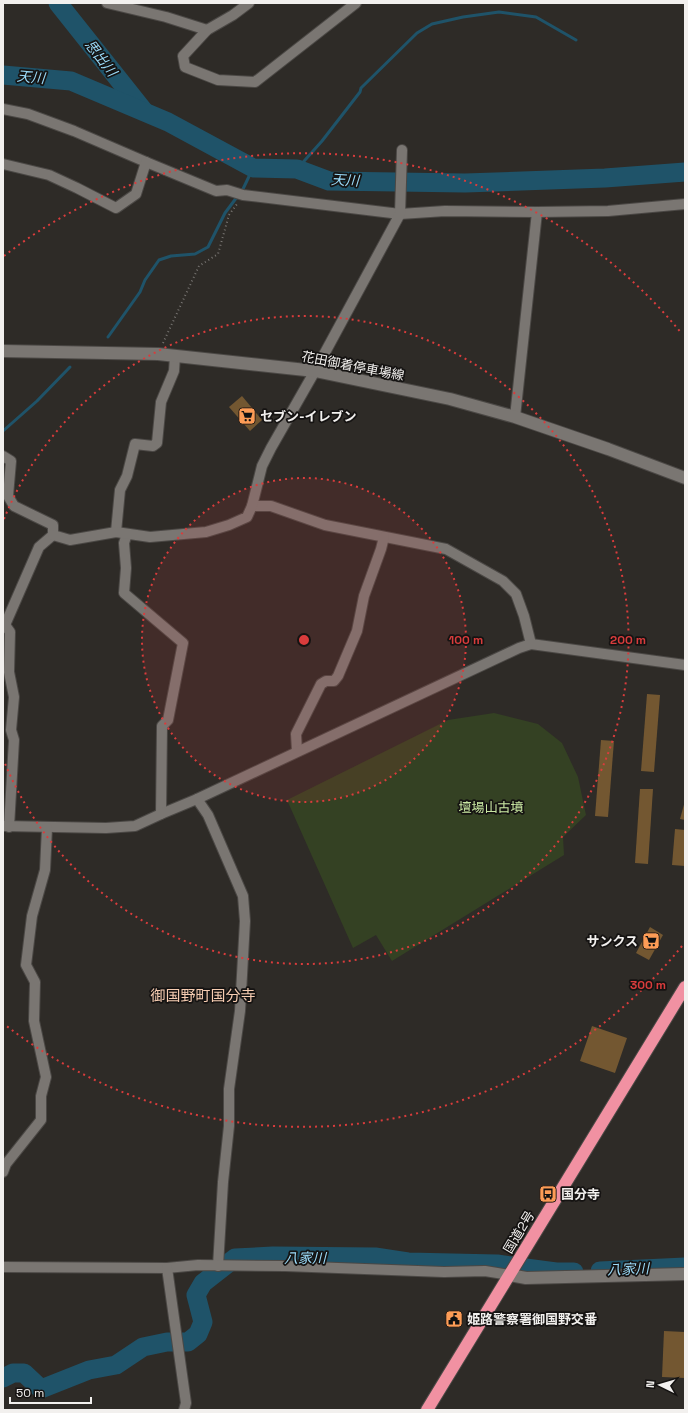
<svg xmlns="http://www.w3.org/2000/svg" width="688" height="1413" viewBox="0 0 688 1413" font-family="'Space Grotesk','Noto Sans JP',sans-serif">
	<rect width="100%" height="100%" fill="#2e2b27"/>
	<polygon fill="#344123" points="494,713 538,724 562,743 578,777 586,815 563,837 564,855 392,961 376,935 353,948 287,800 448,720"/>
	<g fill="none" stroke-linecap="round" stroke-linejoin="round">
		<g stroke="#1f5369" stroke-width="3">
			<polyline points="297,169 322,141 360,92 361,88 417,33 432,24 463,17 499,12 536,17 576,40"/>
			<polyline points="108,337 140,292 145,280 159,260 171,256 195,254 208,247 225,213 243,189 253,168"/>
			<polyline points="3,431 37,401 70,367"/>
		</g>
		<g stroke="#1f5369" stroke-width="19">
			<polyline points="58,3 143,110"/>
			<polyline points="3,75 71,81 168,122 253,168 297,169 329,181 465,183 605,178 685,172"/>
			<polyline points="600,1271 685,1267"/>
			<polyline points="3,1378 13,1373 24,1373 41,1389 89,1370 116,1365 143,1347 167,1342 188,1342 198,1334 203,1322 196,1295 203,1283 235,1258 273,1256 375,1257 408,1262 497,1264 556,1272 574,1272"/>
		</g>
	</g>
	<g fill="#735731">
		<polygon points="242,396 262,420 250,431 229,407"/>
		<polygon points="647,694 660,695 654,772 641,771"/>
		<polygon points="601,740 614,741 608,817 595,816"/>
		<polygon points="640,789 653,789 648,864 635,863"/>
		<polygon points="685,801 685,820 680,819"/>
		<polygon points="675,829 685,830 685,866 672,865"/>
		<polygon points="650,927 663,935 649,960 636,953"/>
		<polygon points="592,1026 627,1038 615,1073 580,1061"/>
		<polygon points="664,1331 685,1332 685,1378 662,1377"/>
	</g>
	<g fill="none" stroke-linecap="round" stroke-linejoin="round">
		<defs>
			<g id="street">
				<polyline points="107,3 166,17 207,30"/>
				<polyline points="249,3 233,15 207,30 183,56 185,67 218,80 255,82 356,3"/>
				<polyline points="3,109 28,114 74,131 146,162"/>
				<polyline points="3,164 49,175 77,188 116,208 136,194 146,162 216,191 227,190 243,195 400,214 445,211 537,212 608,211 685,204"/>
				<polyline points="515,417 537,212"/>
				<polyline points="3,456 11,461 8,496 14,506 53,525 53,535 39,547 5,625"/>
				<polyline points="252,506 271,506 325,525 446,549 503,581 516,594 524,616 531,644"/>
				<polyline points="116,532 120,490 127,476 135,444 153,446 157,443 161,402 174,371 175,356"/>
				<polyline points="127,534 124,543 126,568 124,593 183,643 168,720 162,726 161,814"/>
				<polyline points="53,535 70,540 116,532 150,537 206,532 229,525 247,517 252,506 262,466 271,448 315,371 400,214 402,150"/>
				<polyline points="5,625 10,632 9,672 14,697 11,730 14,740 9,827"/>
				<polyline points="297,751 296,734 321,684 326,681 334,681 338,676 357,631 364,596 381,549 384,537"/>
				<polyline points="197,799 208,815 243,896 245,921 240,1011 229,1089 229,1126 223,1182 218,1266"/>
				<polyline points="3,826 106,828 135,826 161,814 197,799 519,648 531,644 685,665"/>
				<polyline points="3,1172 6,1164 41,1120 41,1096 46,1077 34,1021 35,982 26,965 32,916 45,870 47,828"/>
				<polyline points="3,1267 167,1268 198,1265 285,1266 444,1272 485,1271 510,1275"/>
				<polyline points="167,1268 186,1403 184,1410"/>
			</g>
			<g id="secondary">
				<polyline points="3,351 158,354 315,371 450,399 515,417 608,449 685,478"/>
				<polyline points="510,1275 526,1278 685,1274"/>
			</g>
			<polyline id="highway" points="427,1410 685,987"/>
		</defs>
		<use href="#street" stroke="#4b4845" stroke-width="12"/>
		<use href="#secondary" stroke="#4b4845" stroke-width="14"/>
		<use href="#highway" stroke="#4b4845" stroke-width="14"/>
		<polyline stroke="#787572" stroke-width="2" stroke-dasharray="1 3" stroke-linecap="butt" points="163,343 199,266 218,254 229,215 237,204"/>
		<use href="#street" stroke="#7a7672" stroke-width="10"/>
		<use href="#secondary" stroke="#7a7672" stroke-width="12"/>
		<use href="#highway" stroke="#f191a2" stroke-width="12"/>
	</g>
	<circle cx="304" cy="640" r="162" fill="#d93c3c" fill-opacity=".12"/>
	<g fill="none" stroke="#d93c3c" stroke-width="2" stroke-dasharray="2 4">
		<circle cx="304" cy="640" r="162"/>
		<path d="M4 519A324 324 0 1 1 4 761"/>
		<path d="M682 946A487 487 0 0 1 4 1024M4 256A487 487 0 0 1 682 334"/>
	</g>
	<defs>
		<symbol id="supermarket-square" viewBox="-11 -11 22 22"><rect x="-9" y="-9" width="18" height="18" rx="4" fill="#fd9c56" stroke="#151312"/><path d="M-6-5.5h2.5l.6 2H6L4.5 2H-2.5L-4.4-4H-6ZM-1.5 3.2a1.3 1.3 0 1 0 .1 0ZM3 3.2a1.3 1.3 0 1 0 .1 0Z" fill="#111"/></symbol>
		<symbol id="bus-square" viewBox="-11 -11 22 22"><rect x="-9" y="-9" width="18" height="18" rx="4" fill="#fd9c56" stroke="#151312"/><path d="M-5-6H5V4H4V6H2V4H-2V6H-4V4H-5ZM-3.5-4V0h7V-4ZM-3.5 1.2v1.5H-2V1.2ZM2 1.2v1.5H3.5V1.2Z" fill="#111"/></symbol>
		<symbol id="civic-square" viewBox="-11 -11 22 22"><rect x="-9" y="-9" width="18" height="18" rx="4" fill="#fd9c56" stroke="#151312"/><path d="M-.6-6.5H3V-4.5H.6V-3L4-1V1h2V6H-6V1h2V-1L-.6-3ZM-1.2 2.5V6h2.4V2.5Z" fill="#111"/></symbol>
	</defs>
	<g fill-rule="evenodd">
		<use href="#supermarket-square" x="237" y="406" width="20" height="20"/>
		<use href="#supermarket-square" x="641" y="931" width="20" height="20"/>
		<use href="#bus-square" x="538" y="1184" width="20" height="20"/>
		<use href="#civic-square" x="444" y="1309" width="20" height="20"/>
	</g>
	<g text-anchor="middle" dominant-baseline="central" stroke-width="3.5" stroke-linejoin="round" paint-order="stroke">
		<g font-size="13" fill="#f2f0ee" stroke="#151312">
			<text transform="translate(353 366) rotate(11)">花田御着停車場線</text>
			<text transform="translate(519 1232) rotate(-59)">国道2号</text>
		</g>
		<g font-size="13" font-weight="bold" fill="#f2f0ee" stroke="#151312" text-anchor="start">
			<text x="260" y="416">セブン-イレブン</text>
			<text x="638" y="941" text-anchor="end">サンクス</text>
			<text x="561" y="1194">国分寺</text>
			<text x="467" y="1319">姫路警察署御国野交番</text>
		</g>
		<g font-size="13" fill="#c9e7a2" stroke="#151312">
			<text x="491" y="807">壇場山古墳</text>
		</g>
		<g font-size="14" font-style="italic" fill="#9adaf8" stroke="#151312">
			<text transform="translate(101 58) rotate(52)">思出川</text>
			<text transform="translate(31 77) rotate(5)">天川</text>
			<text transform="translate(345 180) rotate(3)">天川</text>
			<text x="305" y="1258">八家川</text>
			<text transform="translate(628 1269) rotate(-2)">八家川</text>
		</g>
		<g font-size="15" fill="#f7cdb2" stroke="#151312">
			<text x="203" y="995">御国野町国分寺</text>
		</g>
	</g>
	<circle cx="304" cy="640" r="6" fill="#d93c3c" stroke="#151312" stroke-width="2"/>
	<g font-size="12" text-anchor="middle" font-weight="bold" fill="#d93c3c" stroke="#151312" stroke-width="3.5" stroke-linejoin="round" paint-order="stroke">
		<text x="466" y="644">100 m</text>
		<text x="628" y="644">200 m</text>
		<text x="648" y="989">300 m</text>
	</g>
	<rect width="688" height="1413" fill="none" stroke="#f2f0ee" stroke-width="8"/>
	<g transform="translate(660 1385) rotate(275)" stroke="#151312" stroke-width="3" paint-order="stroke">
	<path d="M0-3L7 15L0 10L-7 15Z" fill="#f2f0ee"/>
	<text y="-6" font-size="11" font-weight="bold" text-anchor="middle" fill="#f2f0ee">N</text>
	</g>
	<path d="M10 1397v6h81v-6" fill="none" stroke="#f2f0ee" stroke-width="2"/>
	<text x="16" y="1397" font-size="12" fill="#f2f0ee" stroke="#151312" stroke-width="3" paint-order="stroke">50 m</text>
</svg>
